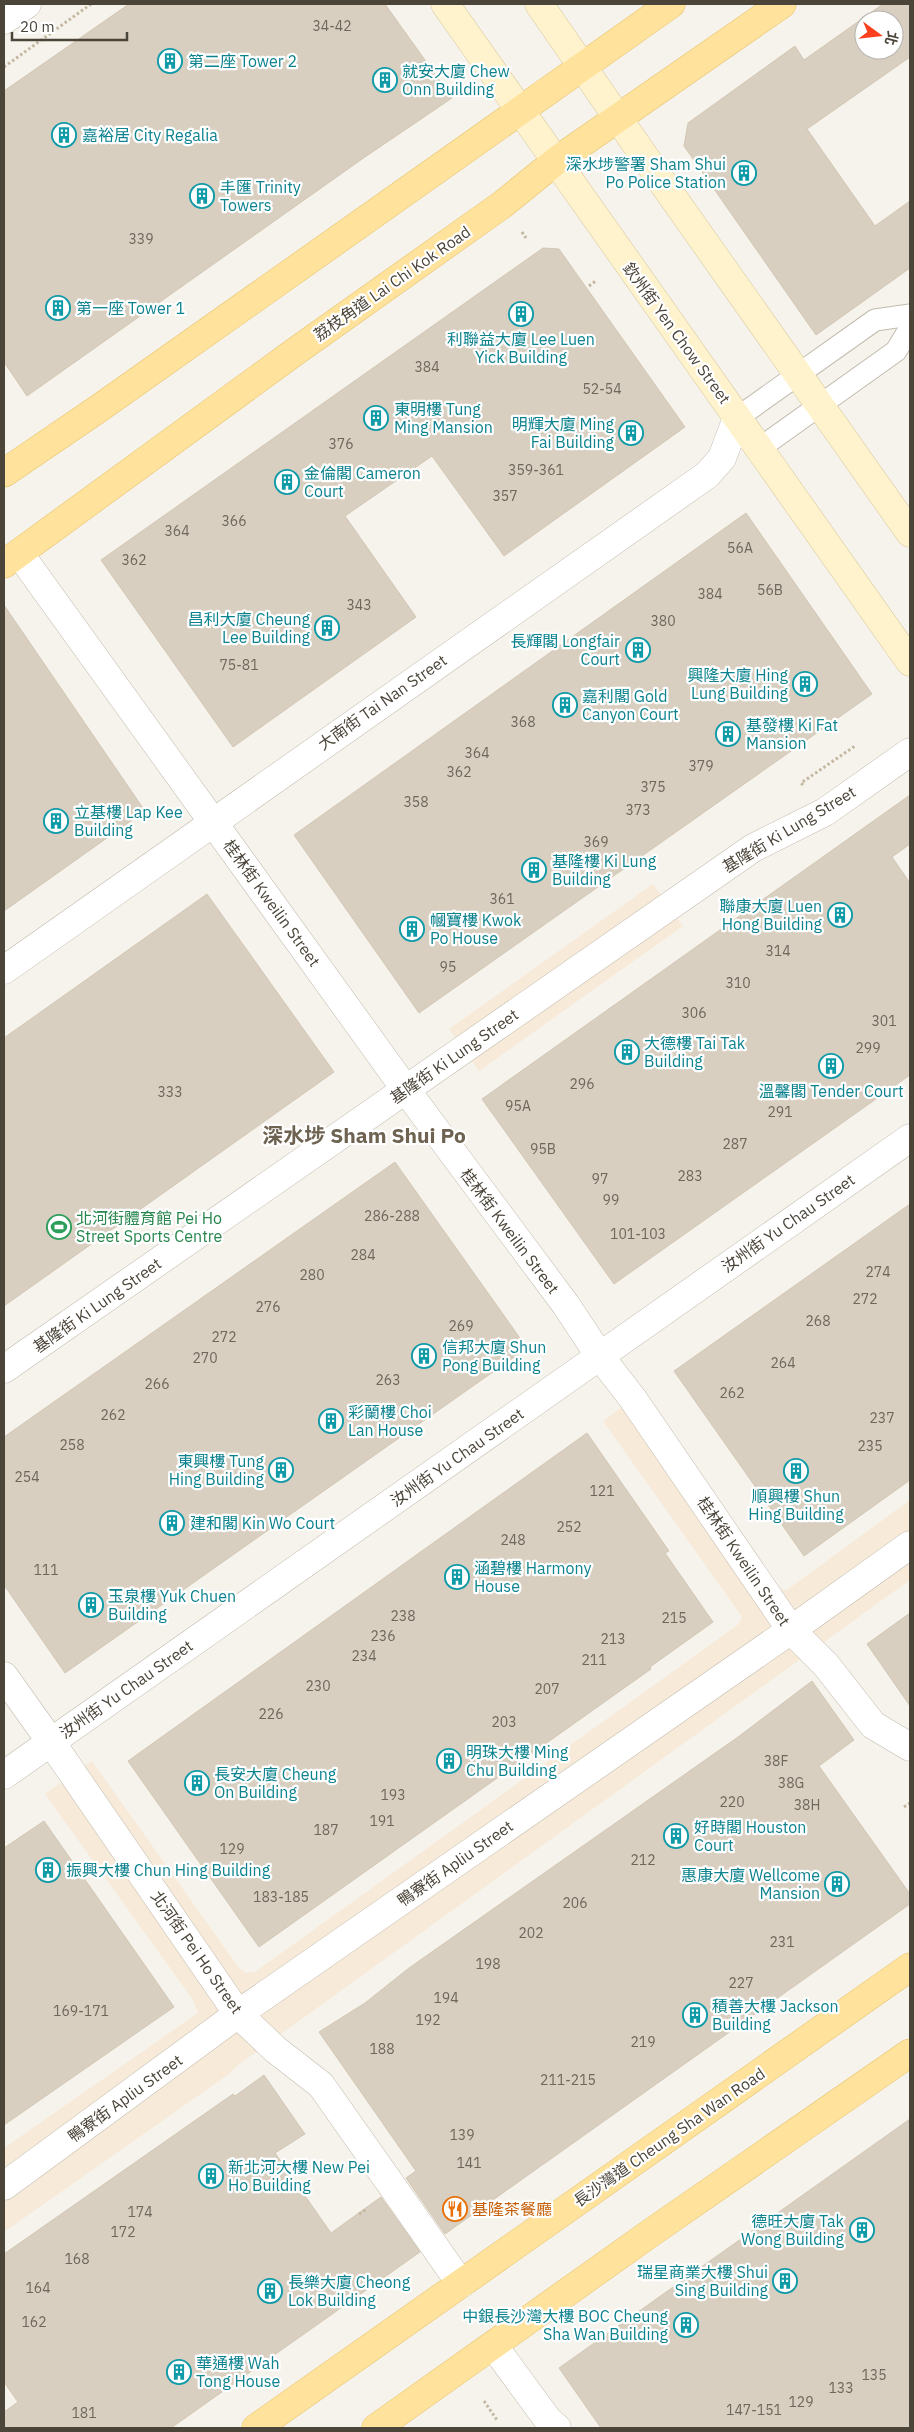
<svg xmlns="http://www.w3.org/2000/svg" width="914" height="2432" viewBox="0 0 914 2432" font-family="'IBM Plex Sans','Noto Sans TC',sans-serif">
	<rect width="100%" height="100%" fill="#f6f3ec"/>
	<g fill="#f7ead8">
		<polygon points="653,884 683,926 479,1071 449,1029"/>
		<polygon points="640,1394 778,1589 787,1590 910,1500 910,1580 238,2065 229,2074 4,2232 4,2148 198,2013 193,2000 45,1794 92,1761 239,1968 246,1973 255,1972 739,1624 742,1616 738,1611 603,1421"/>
	</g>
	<g fill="#d8cfc1" stroke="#d3c7b4" fill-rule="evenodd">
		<polygon points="129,4 385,4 452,98 365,157 27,396 4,362 4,91"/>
		<path d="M 883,4 L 910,4 L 910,57 L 807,129 L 875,226 L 910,201 L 910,268 L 816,335 L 684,146 L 688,123 L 795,46 L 804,60 ZM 864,20 L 894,20 L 894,50 L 864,50 Z"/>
		<polygon points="543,248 559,249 685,427 504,556 432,456 345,516 416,617 233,747 101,560"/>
		<polygon points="746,513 872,694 419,1013 294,835"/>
		<polygon points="4,605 145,811 4,911"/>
		<polygon points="910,795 910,844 892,857 910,883 910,1075 614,1284 482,1099"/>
		<polygon points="207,894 334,1072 4,1306 4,1038"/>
		<polygon points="395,1162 527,1348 65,1673 4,1585 4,1437"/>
		<polygon points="910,1204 910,1480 804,1556 674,1371"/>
		<polygon points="587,1433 669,1551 665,1553 713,1622 650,1667 651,1669 259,1947 128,1761"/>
		<polygon points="910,1613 910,1706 867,1644"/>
		<polygon points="812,1681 854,1740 819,1766 910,1894 910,1904 445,2234 406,2178 416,2171 319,2032 365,2003 409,1968 738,1737"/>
		<polygon points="44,1821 174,2007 4,2125 4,1848"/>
		<polygon points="264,2075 305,2134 275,2153 331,2233 381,2197 420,2252 171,2428 4,2428 4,2412 18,2402 4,2382 4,2254 233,2094 235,2096"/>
		<polygon points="910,2119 910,2428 601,2428 559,2368"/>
	</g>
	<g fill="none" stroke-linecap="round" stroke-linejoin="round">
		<defs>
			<g id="service">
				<polyline points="737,418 875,320 910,315"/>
				<polyline points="760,448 896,351 910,328"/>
			</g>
			<g id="pedestrian">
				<polyline points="599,1355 633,1399 791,1630 826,1665 873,1725 910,1747"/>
				<polyline points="51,1742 238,2014 276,2050 321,2085 461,2284"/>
				<polyline points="4,2186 238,2014 791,1630 910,1545"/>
				<polyline points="493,2345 548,2420 557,2428"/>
			</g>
			<g id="minor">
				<polyline points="19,553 406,1090 566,1305 599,1355"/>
				<polyline points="4,970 707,475 722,458 737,418"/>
				<polyline points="4,1369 753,848 825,812 910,752"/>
				<polyline points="4,1676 51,1742"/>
			</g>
			<g id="tertiary">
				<polyline points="4,20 27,4"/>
				<polyline points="4,1775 910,1138"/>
			</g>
			<g id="secondary">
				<polyline points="445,4 910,662"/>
				<polyline points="539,4 667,189 910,533"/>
			</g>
			<g id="primary">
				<polyline points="4,473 98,409 671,4"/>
				<polyline points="4,564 296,351 503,204 556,161 782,4"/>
				<polyline points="256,2428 910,1967"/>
				<polyline points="376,2428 652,2232 910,2053"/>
			</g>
		</defs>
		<use href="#service" stroke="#c2bbae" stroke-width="23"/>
		<use href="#pedestrian" stroke="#c2bbae" stroke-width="29"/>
		<use href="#minor" stroke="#c2bbae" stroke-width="29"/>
		<use href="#tertiary" stroke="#c2bbae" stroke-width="29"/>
		<use href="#secondary" stroke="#d6c79b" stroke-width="29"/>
		<use href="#primary" stroke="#e6c16a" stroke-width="29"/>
		<g stroke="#c4b79f" stroke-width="3" stroke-dasharray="2.5 2.5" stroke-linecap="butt">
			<polyline points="4,67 91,4"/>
			<polyline points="522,232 526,238"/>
			<polyline points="589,286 597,280"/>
			<polyline points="803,785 801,783 855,746"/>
			<polyline points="904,1807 910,1803"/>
			<polyline points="359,2214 367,2209"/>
			<polyline points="484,2401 497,2420"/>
		</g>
		<use href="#service" stroke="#fff" stroke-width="21"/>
		<use href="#pedestrian" stroke="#fff" stroke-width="28"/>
		<use href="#minor" stroke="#fff" stroke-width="28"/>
		<use href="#tertiary" stroke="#fff" stroke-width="28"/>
		<use href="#secondary" stroke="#fff3cd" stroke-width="28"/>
		<use href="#primary" stroke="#ffe39c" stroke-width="28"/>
	</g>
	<defs>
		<symbol id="building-ring" viewBox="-11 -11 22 22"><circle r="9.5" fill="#fff" stroke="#0f9aa8" stroke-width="1.5"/><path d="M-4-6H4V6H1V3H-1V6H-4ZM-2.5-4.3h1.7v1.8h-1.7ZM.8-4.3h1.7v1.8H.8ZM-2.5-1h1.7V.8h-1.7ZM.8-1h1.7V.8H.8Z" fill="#0f9aa8"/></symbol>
		<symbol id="stadium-ring" viewBox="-11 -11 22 22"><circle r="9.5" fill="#fff" stroke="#2e9e5b" stroke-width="1.5"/><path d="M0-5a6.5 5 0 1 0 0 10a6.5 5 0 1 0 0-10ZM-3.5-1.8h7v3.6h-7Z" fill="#2e9e5b"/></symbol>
		<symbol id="restaurant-ring" viewBox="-11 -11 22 22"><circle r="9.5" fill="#fff" stroke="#e8710a" stroke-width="1.5"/><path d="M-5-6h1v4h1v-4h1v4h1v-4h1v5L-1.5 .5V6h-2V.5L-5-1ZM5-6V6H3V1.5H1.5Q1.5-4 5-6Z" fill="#e8710a"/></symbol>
	</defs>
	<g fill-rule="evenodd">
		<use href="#building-ring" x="156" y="47" width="28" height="28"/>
		<use href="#building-ring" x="371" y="66" width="28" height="28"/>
		<use href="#building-ring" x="50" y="121" width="28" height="28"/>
		<use href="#building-ring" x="730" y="159" width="28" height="28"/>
		<use href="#building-ring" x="188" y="182" width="28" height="28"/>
		<use href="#building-ring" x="44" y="294" width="28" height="28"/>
		<use href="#building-ring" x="507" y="300" width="28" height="28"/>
		<use href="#building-ring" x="362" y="404" width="28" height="28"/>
		<use href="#building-ring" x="617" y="419" width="28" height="28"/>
		<use href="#building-ring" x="273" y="468" width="28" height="28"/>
		<use href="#building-ring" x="313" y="614" width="28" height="28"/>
		<use href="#building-ring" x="624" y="636" width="28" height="28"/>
		<use href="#building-ring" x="791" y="670" width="28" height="28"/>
		<use href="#building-ring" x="551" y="691" width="28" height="28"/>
		<use href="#building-ring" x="714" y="720" width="28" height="28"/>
		<use href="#building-ring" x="42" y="807" width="28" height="28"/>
		<use href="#building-ring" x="520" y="856" width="28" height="28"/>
		<use href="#building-ring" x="826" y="901" width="28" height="28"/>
		<use href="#building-ring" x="398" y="915" width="28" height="28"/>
		<use href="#building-ring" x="613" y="1038" width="28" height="28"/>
		<use href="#building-ring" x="817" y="1052" width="28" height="28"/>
		<use href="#stadium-ring" x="45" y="1213" width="28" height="28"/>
		<use href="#building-ring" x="410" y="1342" width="28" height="28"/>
		<use href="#building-ring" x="317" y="1407" width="28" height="28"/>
		<use href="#building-ring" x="267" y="1456" width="28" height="28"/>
		<use href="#building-ring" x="782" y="1457" width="28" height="28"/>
		<use href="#building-ring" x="158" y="1509" width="28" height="28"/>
		<use href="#building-ring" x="443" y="1563" width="28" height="28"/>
		<use href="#building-ring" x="77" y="1591" width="28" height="28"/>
		<use href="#building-ring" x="435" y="1747" width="28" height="28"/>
		<use href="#building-ring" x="183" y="1769" width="28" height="28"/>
		<use href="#building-ring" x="662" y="1822" width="28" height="28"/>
		<use href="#building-ring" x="34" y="1856" width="28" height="28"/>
		<use href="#building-ring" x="823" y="1870" width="28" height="28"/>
		<use href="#building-ring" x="681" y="2001" width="28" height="28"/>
		<use href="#building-ring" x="197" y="2162" width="28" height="28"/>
		<use href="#restaurant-ring" x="441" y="2195" width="28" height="28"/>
		<use href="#building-ring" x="848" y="2216" width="28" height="28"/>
		<use href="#building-ring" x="771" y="2267" width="28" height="28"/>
		<use href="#building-ring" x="256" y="2277" width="28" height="28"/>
		<use href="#building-ring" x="672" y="2311" width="28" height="28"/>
		<use href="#building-ring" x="165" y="2358" width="28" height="28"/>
	</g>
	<g text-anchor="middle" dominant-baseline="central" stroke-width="4.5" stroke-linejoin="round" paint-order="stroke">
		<g font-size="14" fill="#6e675b">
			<text x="332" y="26">34-42</text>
			<text x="141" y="239">339</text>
			<text x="427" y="367">384</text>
			<text x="602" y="389">52-54</text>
			<text x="341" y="444">376</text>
			<text x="536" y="470">359-361</text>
			<text x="505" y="496">357</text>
			<text x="234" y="521">366</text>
			<text x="177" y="531">364</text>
			<text x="740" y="548">56A</text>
			<text x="134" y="560">362</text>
			<text x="770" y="590">56B</text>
			<text x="710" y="594">384</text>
			<text x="359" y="605">343</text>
			<text x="663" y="621">380</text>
			<text x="239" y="665">75-81</text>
			<text x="523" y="722">368</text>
			<text x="477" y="753">364</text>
			<text x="701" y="766">379</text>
			<text x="459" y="772">362</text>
			<text x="653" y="787">375</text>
			<text x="416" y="802">358</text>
			<text x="638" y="810">373</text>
			<text x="596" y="842">369</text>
			<text x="502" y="899">361</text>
			<text x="778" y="951">314</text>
			<text x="448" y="967">95</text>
			<text x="738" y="983">310</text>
			<text x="694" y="1013">306</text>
			<text x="884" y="1021">301</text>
			<text x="868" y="1048">299</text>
			<text x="582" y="1084">296</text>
			<text x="170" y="1092">333</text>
			<text x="518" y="1106">95A</text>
			<text x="780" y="1112">291</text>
			<text x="735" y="1144">287</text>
			<text x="543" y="1149">95B</text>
			<text x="690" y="1176">283</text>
			<text x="600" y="1179">97</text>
			<text x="611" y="1200">99</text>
			<text x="392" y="1216">286-288</text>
			<text x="638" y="1234">101-103</text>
			<text x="363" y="1255">284</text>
			<text x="878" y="1272">274</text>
			<text x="312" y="1275">280</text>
			<text x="865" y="1299">272</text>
			<text x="268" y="1307">276</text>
			<text x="818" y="1321">268</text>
			<text x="461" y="1326">269</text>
			<text x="224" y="1337">272</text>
			<text x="205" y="1358">270</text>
			<text x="783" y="1363">264</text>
			<text x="388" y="1380">263</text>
			<text x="157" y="1384">266</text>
			<text x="732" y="1393">262</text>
			<text x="113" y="1415">262</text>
			<text x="882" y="1418">237</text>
			<text x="72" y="1445">258</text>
			<text x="870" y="1446">235</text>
			<text x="27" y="1477">254</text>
			<text x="602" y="1491">121</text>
			<text x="569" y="1527">252</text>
			<text x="513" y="1540">248</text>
			<text x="46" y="1570">111</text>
			<text x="403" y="1616">238</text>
			<text x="674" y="1618">215</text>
			<text x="383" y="1636">236</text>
			<text x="613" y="1639">213</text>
			<text x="364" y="1656">234</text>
			<text x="594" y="1660">211</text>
			<text x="318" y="1686">230</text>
			<text x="547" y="1689">207</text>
			<text x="271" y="1714">226</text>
			<text x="504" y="1722">203</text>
			<text x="776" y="1761">38F</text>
			<text x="791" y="1783">38G</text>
			<text x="393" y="1795">193</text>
			<text x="732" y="1802">220</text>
			<text x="807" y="1805">38H</text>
			<text x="382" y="1821">191</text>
			<text x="326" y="1830">187</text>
			<text x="232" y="1849">129</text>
			<text x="643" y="1860">212</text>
			<text x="281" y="1897">183-185</text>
			<text x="575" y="1903">206</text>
			<text x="531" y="1933">202</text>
			<text x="782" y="1942">231</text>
			<text x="488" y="1964">198</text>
			<text x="741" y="1983">227</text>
			<text x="446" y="1998">194</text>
			<text x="81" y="2011">169-171</text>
			<text x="428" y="2020">192</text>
			<text x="643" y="2042">219</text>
			<text x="382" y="2049">188</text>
			<text x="568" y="2080">211-215</text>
			<text x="462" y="2135">139</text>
			<text x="469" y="2163">141</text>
			<text x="140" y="2212">174</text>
			<text x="123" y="2232">172</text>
			<text x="77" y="2259">168</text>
			<text x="38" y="2288">164</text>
			<text x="34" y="2322">162</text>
			<text x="874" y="2375">135</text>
			<text x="841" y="2388">133</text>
			<text x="801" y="2402">129</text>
			<text x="754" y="2410">147-151</text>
			<text x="84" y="2413">181</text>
		</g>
		<g font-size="16" fill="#0d838f" stroke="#fff" text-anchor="start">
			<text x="188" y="61">第二座 Tower 2</text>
			<text x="402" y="71">就安大廈 Chew<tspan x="402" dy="18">Onn Building</tspan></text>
			<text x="82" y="135">嘉裕居 City Regalia</text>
			<text x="726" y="164" text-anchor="end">深水埗警署 Sham Shui<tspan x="726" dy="18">Po Police Station</tspan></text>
			<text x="220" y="187">丰匯 Trinity<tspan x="220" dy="18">Towers</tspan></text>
			<text x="76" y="308">第一座 Tower 1</text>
			<text x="521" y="339" text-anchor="middle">利聯益大廈 Lee Luen<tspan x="521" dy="18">Yick Building</tspan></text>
			<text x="394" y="409">東明樓 Tung<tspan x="394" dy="18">Ming Mansion</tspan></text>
			<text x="614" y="424" text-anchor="end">明輝大廈 Ming<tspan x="614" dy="18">Fai Building</tspan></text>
			<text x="304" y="473">金倫閣 Cameron<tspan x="304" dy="18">Court</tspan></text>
			<text x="310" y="619" text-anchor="end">昌利大廈 Cheung<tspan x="310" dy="18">Lee Building</tspan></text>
			<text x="620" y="641" text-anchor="end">長輝閣 Longfair<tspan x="620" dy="18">Court</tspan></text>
			<text x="788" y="675" text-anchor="end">興隆大廈 Hing<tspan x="788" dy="18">Lung Building</tspan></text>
			<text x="582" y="696">嘉利閣 Gold<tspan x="582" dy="18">Canyon Court</tspan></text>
			<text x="746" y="725">基發樓 Ki Fat<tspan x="746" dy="18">Mansion</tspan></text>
			<text x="74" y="812">立基樓 Lap Kee<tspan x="74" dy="18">Building</tspan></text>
			<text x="552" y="861">基隆樓 Ki Lung<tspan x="552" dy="18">Building</tspan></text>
			<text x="822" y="906" text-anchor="end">聯康大廈 Luen<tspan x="822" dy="18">Hong Building</tspan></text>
			<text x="430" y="920">幗寶樓 Kwok<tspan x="430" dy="18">Po House</tspan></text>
			<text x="644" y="1043">大德樓 Tai Tak<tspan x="644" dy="18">Building</tspan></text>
			<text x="831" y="1091" text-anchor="middle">溫馨閣 Tender Court</text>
			<text x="442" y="1347">信邦大廈 Shun<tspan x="442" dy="18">Pong Building</tspan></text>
			<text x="348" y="1412">彩蘭樓 Choi<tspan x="348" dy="18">Lan House</tspan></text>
			<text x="264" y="1461" text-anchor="end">東興樓 Tung<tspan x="264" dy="18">Hing Building</tspan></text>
			<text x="796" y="1496" text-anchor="middle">順興樓 Shun<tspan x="796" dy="18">Hing Building</tspan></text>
			<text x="190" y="1523">建和閣 Kin Wo Court</text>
			<text x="474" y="1568">涵碧樓 Harmony<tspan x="474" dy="18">House</tspan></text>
			<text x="108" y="1596">玉泉樓 Yuk Chuen<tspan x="108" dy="18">Building</tspan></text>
			<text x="466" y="1752">明珠大樓 Ming<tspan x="466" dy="18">Chu Building</tspan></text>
			<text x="214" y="1774">長安大廈 Cheung<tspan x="214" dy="18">On Building</tspan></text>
			<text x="694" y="1827">好時閣 Houston<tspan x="694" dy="18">Court</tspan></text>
			<text x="66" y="1870">振興大樓 Chun Hing Building</text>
			<text x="820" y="1875" text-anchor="end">惠康大廈 Wellcome<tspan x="820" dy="18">Mansion</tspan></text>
			<text x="712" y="2006">積善大樓 Jackson<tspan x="712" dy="18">Building</tspan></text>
			<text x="228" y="2167">新北河大樓 New Pei<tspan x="228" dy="18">Ho Building</tspan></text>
			<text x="844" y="2221" text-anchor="end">德旺大廈 Tak<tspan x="844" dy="18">Wong Building</tspan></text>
			<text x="768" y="2272" text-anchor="end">瑞星商業大樓 Shui<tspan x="768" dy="18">Sing Building</tspan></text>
			<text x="288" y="2282">長樂大廈 Cheong<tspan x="288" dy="18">Lok Building</tspan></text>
			<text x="668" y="2316" text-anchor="end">中銀長沙灣大樓 BOC Cheung<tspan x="668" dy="18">Sha Wan Building</tspan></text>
			<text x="196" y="2363">華通樓 Wah<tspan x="196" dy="18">Tong House</tspan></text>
		</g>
		<g font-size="16" fill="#4b4439" stroke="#fff">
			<text transform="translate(392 283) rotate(-35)">荔枝角道 Lai Chi Kok Road</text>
			<text transform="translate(677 333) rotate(54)">欽州街 Yen Chow Street</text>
			<text transform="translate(382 702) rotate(-35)">大南街 Tai Nan Street</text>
			<text transform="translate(789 829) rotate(-31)">基隆街 Ki Lung Street</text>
			<text transform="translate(272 903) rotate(54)">桂林街 Kweilin Street</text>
			<text transform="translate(454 1056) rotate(-35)">基隆街 Ki Lung Street</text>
			<text transform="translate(788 1223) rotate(-35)">汝州街 Yu Chau Street</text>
			<text transform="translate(510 1231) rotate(53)">桂林街 Kweilin Street</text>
			<text transform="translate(97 1305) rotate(-35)">基隆街 Ki Lung Street</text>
			<text transform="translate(457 1457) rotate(-35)">汝州街 Yu Chau Street</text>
			<text transform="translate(744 1561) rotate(56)">桂林街 Kweilin Street</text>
			<text transform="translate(126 1689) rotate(-35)">汝州街 Yu Chau Street</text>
			<text transform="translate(455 1863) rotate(-35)">鴨寮街 Apliu Street</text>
			<text transform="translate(197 1952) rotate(55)">北河街 Pei Ho Street</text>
			<text transform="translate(125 2098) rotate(-36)">鴨寮街 Apliu Street</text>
			<text transform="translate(669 2137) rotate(-35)">長沙灣道 Cheung Sha Wan Road</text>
		</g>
		<g font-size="16" fill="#27864d" stroke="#fff" text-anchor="start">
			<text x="76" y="1218">北河街體育館 Pei Ho<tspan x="76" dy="18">Street Sports Centre</tspan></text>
		</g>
		<g font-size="16" fill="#c56008" stroke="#fff" text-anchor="start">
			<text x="472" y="2209">基隆茶餐廳</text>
		</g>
		<g font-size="21" font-weight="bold" fill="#6e6250" stroke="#fff">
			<text x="364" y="1135">深水埗 Sham Shui Po</text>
		</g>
	</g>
	<rect width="914" height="2432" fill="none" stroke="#4b4439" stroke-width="10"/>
	<g transform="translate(879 35) rotate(105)"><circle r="24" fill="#ffffff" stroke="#b7b4b0"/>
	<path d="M0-4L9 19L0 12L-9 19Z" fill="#fc3f1d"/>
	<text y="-8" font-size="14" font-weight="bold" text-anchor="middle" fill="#4b4439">北</text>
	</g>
	<path d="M12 32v8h115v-8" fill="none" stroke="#4b4439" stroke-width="2.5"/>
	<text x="20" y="32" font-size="15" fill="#4b4439" stroke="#ffffff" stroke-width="4" paint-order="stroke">20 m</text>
</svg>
